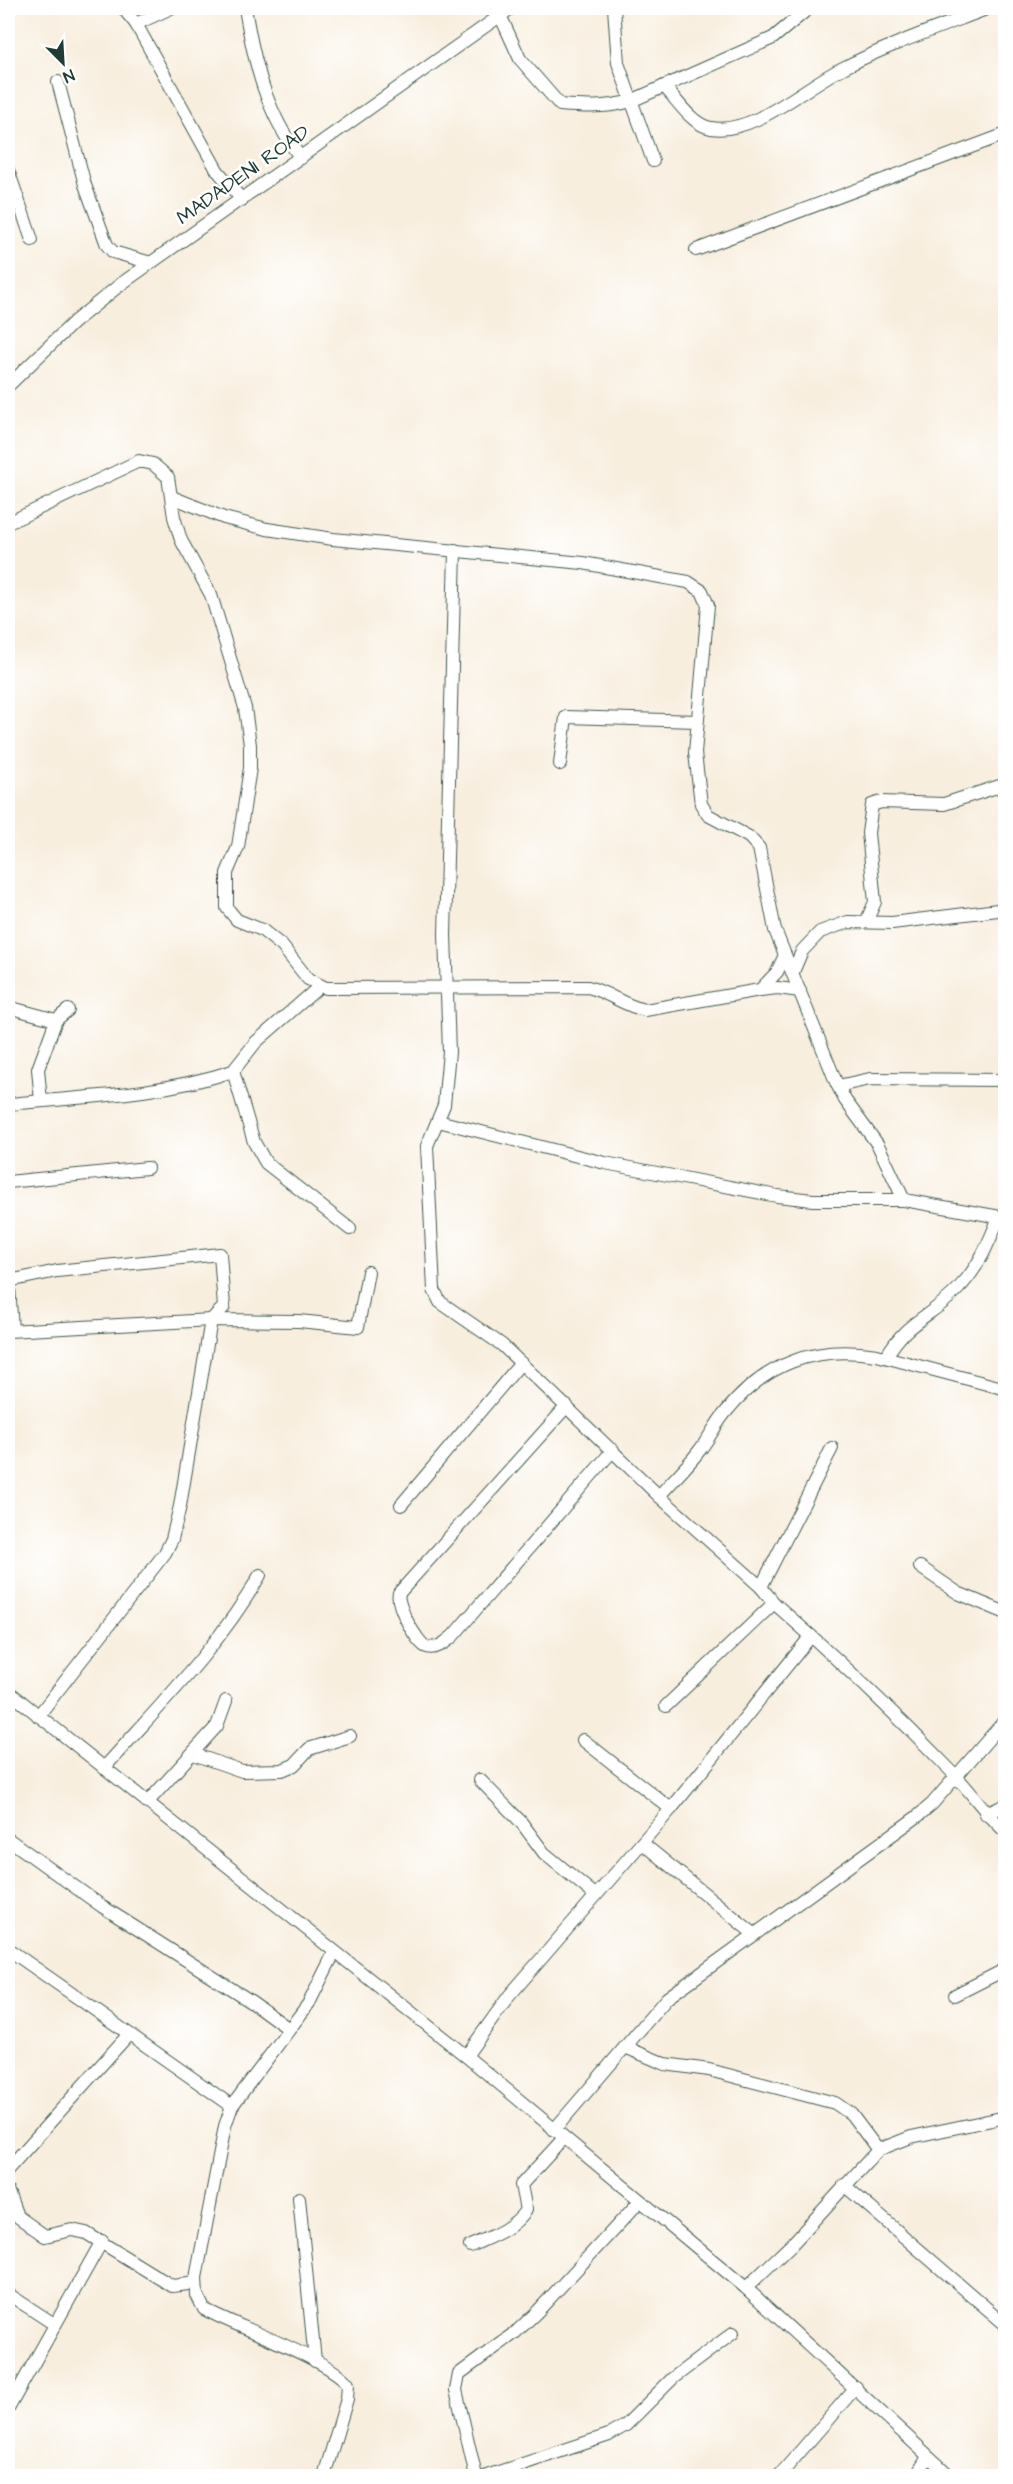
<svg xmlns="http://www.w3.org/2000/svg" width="1013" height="2484" viewBox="0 0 1013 2484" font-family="'Architects Daughter',sans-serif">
	<rect width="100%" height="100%" fill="#fff"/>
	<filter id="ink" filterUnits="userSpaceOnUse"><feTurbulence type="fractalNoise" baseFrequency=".0167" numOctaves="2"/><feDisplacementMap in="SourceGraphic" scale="12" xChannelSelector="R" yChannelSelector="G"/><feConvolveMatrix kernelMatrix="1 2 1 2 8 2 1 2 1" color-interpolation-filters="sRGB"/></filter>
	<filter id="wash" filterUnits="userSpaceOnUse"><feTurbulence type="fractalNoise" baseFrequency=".008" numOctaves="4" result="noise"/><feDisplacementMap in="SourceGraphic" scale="24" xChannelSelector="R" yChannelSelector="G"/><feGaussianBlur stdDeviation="1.35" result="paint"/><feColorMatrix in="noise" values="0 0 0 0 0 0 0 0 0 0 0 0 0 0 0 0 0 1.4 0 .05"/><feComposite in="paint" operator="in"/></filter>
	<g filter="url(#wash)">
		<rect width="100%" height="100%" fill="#f8eede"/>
	</g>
	<g filter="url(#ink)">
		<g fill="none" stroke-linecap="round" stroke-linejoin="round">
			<defs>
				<g id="minor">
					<polyline points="123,8 136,24 217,170 242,200"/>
					<path d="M 245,8 C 254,62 266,114 301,158"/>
					<path d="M 489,8 L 500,15 L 520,59 L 560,105 C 584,107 608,108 631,101 L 773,38 L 809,8"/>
					<polyline points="614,8 618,63 653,161"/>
					<polyline points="136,24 171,8"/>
					<polyline points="58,82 85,185 107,245 113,252 151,263"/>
					<path d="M 664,86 C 676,99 692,125 711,128 C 754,135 804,87 841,69 C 888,45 940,27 989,8"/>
					<polyline points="8,170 32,240"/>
					<polyline points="696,250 1006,134"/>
					<polyline points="8,386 74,322 121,284 511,8"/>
					<polyline points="172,497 224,518 267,529 333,539 583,563 688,582 702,591 708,605 695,753 701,804 708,815 749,837 759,848 775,930 836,1082 845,1100 878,1145 904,1200"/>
					<path d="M 8,523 L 139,461 L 153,464 L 168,477 L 174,517 L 181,540 L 211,595 L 245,708 L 250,745 L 250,768 L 238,847 L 227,873 L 227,908 L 237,920 L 262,930 L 282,946 L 308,979 L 326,988 L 588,987 C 608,992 624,1006 645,1010 L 760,990 L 778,988 L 800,991"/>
					<path d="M 455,550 L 445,935 L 449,1052 L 444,1105 L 427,1146 L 434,1290 L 440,1302 L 502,1345 L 659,1496 L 761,1587 L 774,1603 C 836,1657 896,1714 954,1774 C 972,1793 986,1814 1006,1832"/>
					<polyline points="560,764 566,717 697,721"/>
					<polyline points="866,922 875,902 868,833 872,805 881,802 944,804 1006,784"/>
					<polyline points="793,972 802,951 820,932 848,922 892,923 1006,909"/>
					<polyline points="320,986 256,1042 233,1071 254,1142 266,1163 350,1229"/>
					<polyline points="760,990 777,972 785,955"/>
					<polyline points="8,1007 56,1020 68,1010"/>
					<polyline points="838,1086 870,1079 1006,1080"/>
					<polyline points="41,1101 38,1069 56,1020"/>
					<path d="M 8,1104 C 83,1097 160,1095 233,1071"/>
					<polyline points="438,1121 605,1163 777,1196 813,1200 904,1200 1006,1218"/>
					<polyline points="8,1182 147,1168"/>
					<polyline points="8,1271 12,1330"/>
					<polyline points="9,1281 57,1271 220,1254 224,1307 211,1320 180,1506 172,1539 165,1553 38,1716"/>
					<polyline points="8,1331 211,1320 299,1321 358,1327 368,1272"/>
					<path d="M 886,1357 C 908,1319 930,1318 957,1290 C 978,1269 988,1245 999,1217"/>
					<path d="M 567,1406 L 399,1593 C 395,1603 417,1644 427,1647 C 437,1650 446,1642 453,1636 L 613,1450"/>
					<path d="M 659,1496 C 672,1481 687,1467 699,1451 C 709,1439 715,1425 725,1413 C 765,1363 814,1345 877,1355 L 1006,1389"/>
					<polyline points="401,1505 521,1363"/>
					<polyline points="920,1567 958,1593 1006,1613"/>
					<polyline points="761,1587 832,1448"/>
					<polyline points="8,1691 466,2056 746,2288 950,2476"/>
					<polyline points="666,1706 774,1603"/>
					<polyline points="583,1740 671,1809"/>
					<polyline points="193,1754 242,1771 282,1770 294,1765 309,1749 350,1736"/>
					<path d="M 104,1768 C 159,1706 219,1647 260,1575"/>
					<polyline points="480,1780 521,1822 544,1853 595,1895"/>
					<polyline points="147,1803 217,1726 226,1701"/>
					<polyline points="986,1814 1006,1805"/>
					<polyline points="8,1839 103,1907 252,2002 289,2029"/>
					<polyline points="642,1843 754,1934"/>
					<polyline points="8,1949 232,2106"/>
					<polyline points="955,1995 1006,1969"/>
					<polyline points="625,2047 665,2064 709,2070 835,2103 851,2114 878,2150"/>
					<polyline points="466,2056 509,1996 671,1809 811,1636"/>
					<polyline points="554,2130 667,1998 918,1816 932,1804 1006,1719"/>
					<polyline points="8,2169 129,2034"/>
					<polyline points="844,2185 1006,2325"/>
					<polyline points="8,2192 17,2216 45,2236 72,2230 86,2233 172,2286 196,2283"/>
					<polyline points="299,2198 315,2361"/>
					<path d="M 470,2246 C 492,2236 512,2230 526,2210 L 521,2185 L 564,2138"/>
					<polyline points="746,2288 792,2244 878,2150 911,2137 1006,2117"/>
					<polyline points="8,2294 54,2324"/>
					<polyline points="8,2409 102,2241"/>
					<path d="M 324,2476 L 347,2399 L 348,2384 C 331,2360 235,2326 204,2309 L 197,2295 L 196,2278 L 225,2126 L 232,2106 L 309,2003 L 334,1953"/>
					<polyline points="476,2476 456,2390 459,2374 516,2332 536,2313 640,2201"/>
					<polyline points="487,2476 609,2435 626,2425 673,2378 733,2333"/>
					<polyline points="779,2476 856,2387"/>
					<polyline points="916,2476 928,2457"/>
				</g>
			</defs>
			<use href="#minor" stroke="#40584e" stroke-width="14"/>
			<use href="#minor" stroke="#fff" stroke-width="12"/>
		</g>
	</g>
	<g text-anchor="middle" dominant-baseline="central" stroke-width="5" stroke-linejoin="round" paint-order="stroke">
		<g font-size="20" fill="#1f3d34" stroke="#fff">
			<text transform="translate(243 175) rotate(-35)">MADADENI ROAD</text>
		</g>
	</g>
	<rect width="1013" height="2484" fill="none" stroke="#fff" stroke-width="30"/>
	<g transform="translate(63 63) rotate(156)" stroke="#ffffff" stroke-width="4.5" paint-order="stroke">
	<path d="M0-4.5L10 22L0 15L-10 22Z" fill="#1f3d34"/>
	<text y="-9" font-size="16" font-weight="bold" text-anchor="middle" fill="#1f3d34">N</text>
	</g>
</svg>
